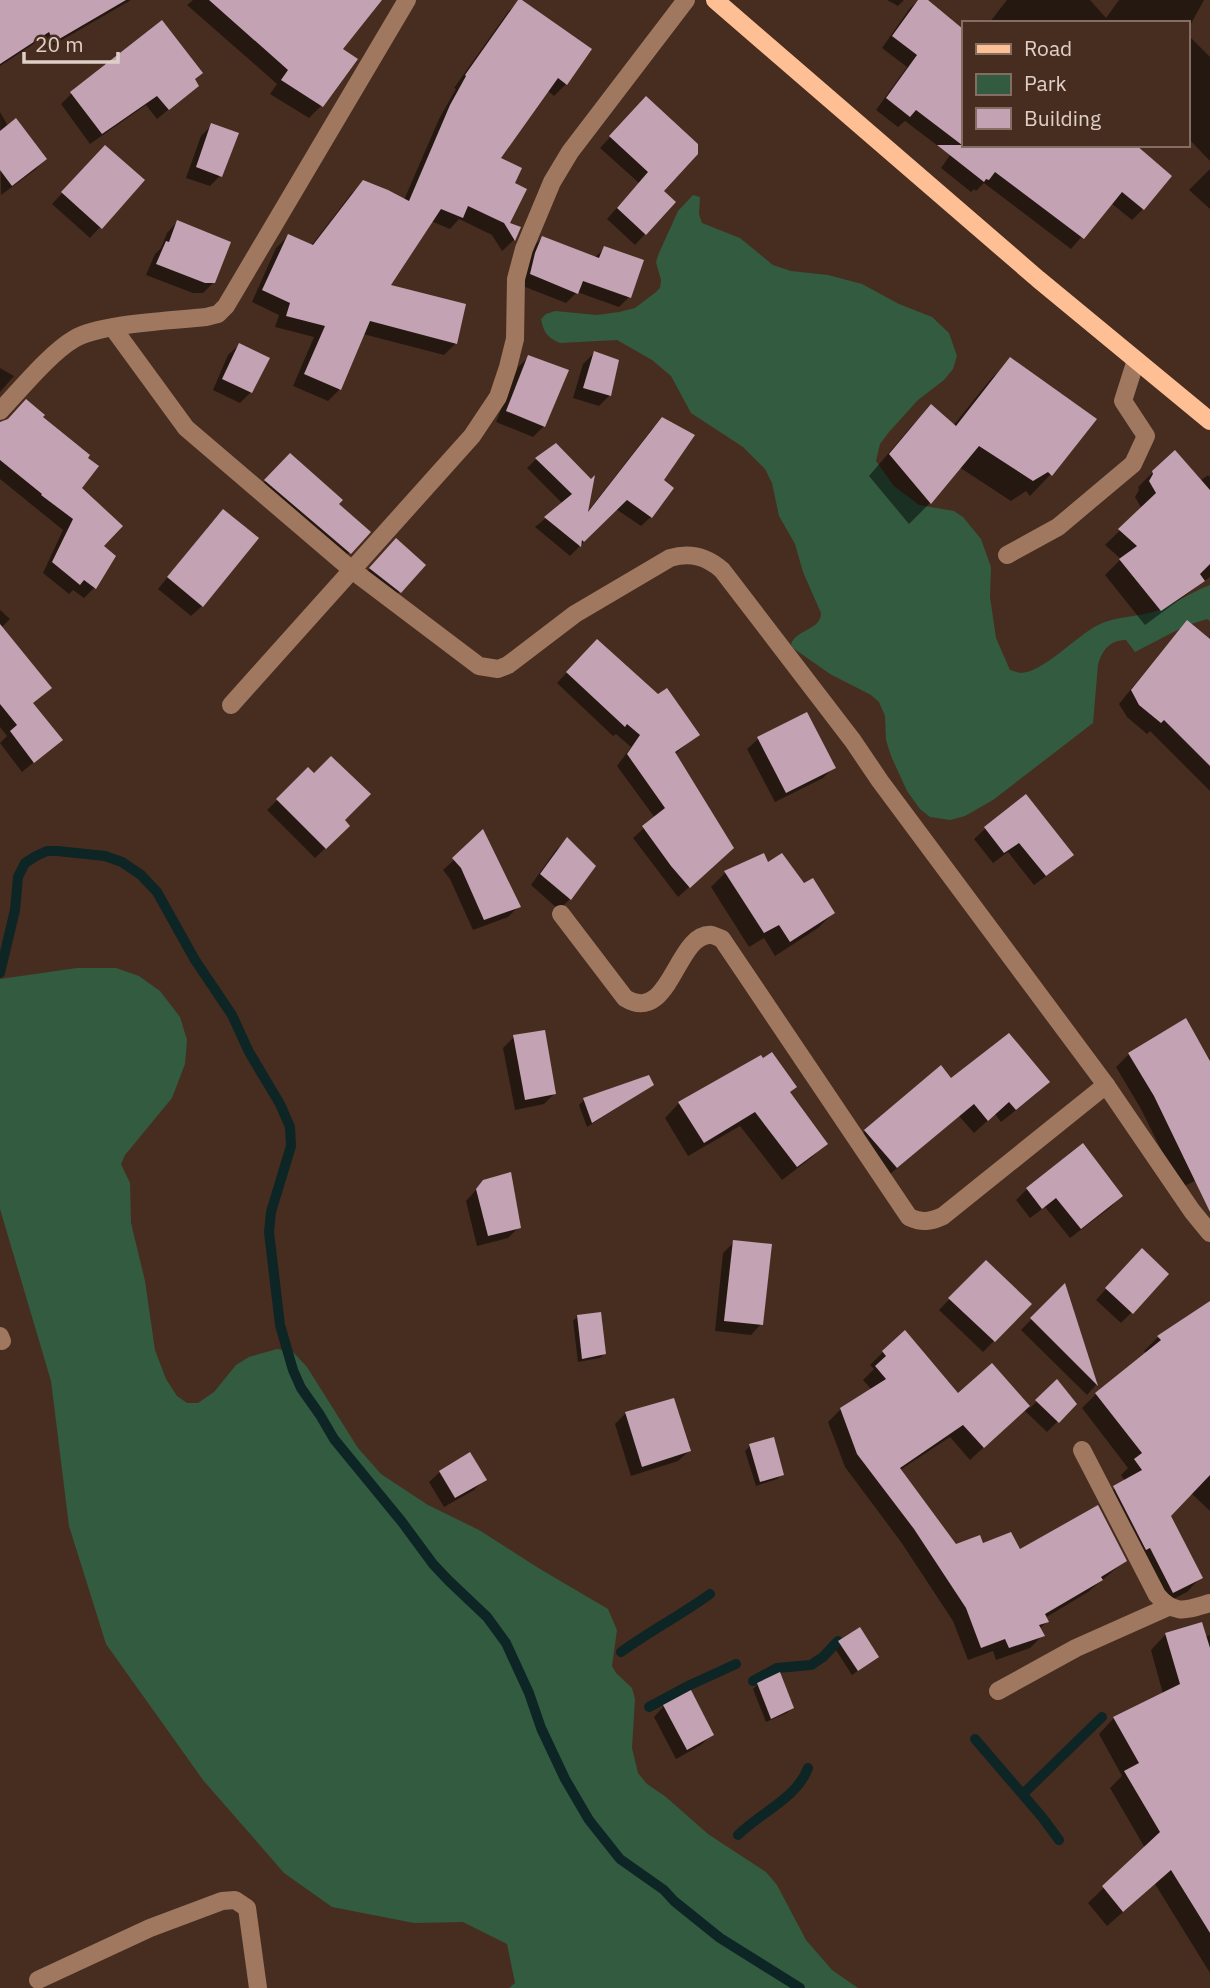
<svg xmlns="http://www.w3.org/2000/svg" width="1210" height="1988" viewBox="0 0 1210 1988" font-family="'IBM Plex Sans',sans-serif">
	<rect width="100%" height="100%" fill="#472d20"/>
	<g fill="#325b40">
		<path d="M 693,195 L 700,197 L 699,214 L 702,223 L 740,238 L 773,265 L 791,271 L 828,275 L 862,284 L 899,304 L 932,317 L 949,333 L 957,356 L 953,369 L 944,380 L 918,400 L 889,432 L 880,444 L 876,461 L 894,486 L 919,505 L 954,511 L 963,517 L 981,539 L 991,567 L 990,597 L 996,638 L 1010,670 C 1011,670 1019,673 1020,673 C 1043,673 1076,636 1098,625 C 1116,616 1138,617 1156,611 C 1175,604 1191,592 1210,585 L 1210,621 L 1207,619 L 1185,626 L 1135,652 L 1126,640 C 1110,640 1102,650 1098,665 L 1093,723 L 993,800 L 965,816 L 950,820 L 930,817 L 920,809 L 907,791 L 891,756 L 886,740 L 885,716 L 879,702 L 871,695 L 830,674 L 793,648 L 791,644 C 797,629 821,630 821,613 L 803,572 L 795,544 L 779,516 L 772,483 L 765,469 L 743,447 L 691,413 L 671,376 L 652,360 L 617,340 L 560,343 C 548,338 543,332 541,319 L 546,314 L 555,311 L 597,315 L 619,312 L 635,308 L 656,292 L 660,288 L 661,280 L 656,262 L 659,253 L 678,211 Z"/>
		<polygon points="77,968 116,968 139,976 160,991 180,1017 187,1040 185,1064 172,1098 125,1155 121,1164 130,1183 131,1223 145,1281 155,1350 166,1379 177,1396 187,1403 198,1403 214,1392 236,1365 249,1357 277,1349 293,1352 307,1367 358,1448 381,1474 428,1505 479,1530 540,1569 608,1609 617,1630 612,1666 616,1673 632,1688 635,1699 632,1748 638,1773 647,1784 666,1797 708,1834 766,1872 777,1885 806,1940 832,1970 858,1988 509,1988 515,1983 507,1944 463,1922 414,1923 332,1907 284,1873 203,1780 106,1644 69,1526 51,1381 0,1209 0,979"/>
	</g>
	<g fill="#0007">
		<polygon points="0,0 131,0 43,51 38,41 0,66"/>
		<polygon points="193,0 379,0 341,49 322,105 309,118 270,94 277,84 187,5"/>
		<polygon points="520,0 566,84 554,96 548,91 499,159 513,184 507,224 518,228 514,240 502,251 492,235 459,219 450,229 431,221 389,286 456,343 444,355 363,334 340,389 328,401 293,386 314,337 275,327 279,315 252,302 276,248 288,236 311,246 351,194 363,182 404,200 439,119 456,89 454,88 508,12"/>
		<polygon points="887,0 904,0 898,6"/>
		<polygon points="919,0 925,0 963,31 963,145 1133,145 1143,209 1132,220 1111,203 1071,249 984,183 976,191 974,189 971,192 941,168 950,155 905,121 898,127 876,110 907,67 882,48 910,8"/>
		<polygon points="1007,0 1090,0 1106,18 1119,0 1204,0 1187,31 1187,23 989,23"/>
		<polygon points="161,23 197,86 157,119 146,105 90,144 61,104 71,94"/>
		<polygon points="1187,34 1210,57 1210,161 1187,137"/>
		<polygon points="636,109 662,191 674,202 635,245 607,219 639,183 600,148"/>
		<polygon points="0,112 8,126 45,159 35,170 1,195"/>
		<polygon points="212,125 220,176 210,186 186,178 201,136"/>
		<polygon points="95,158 100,227 90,238 52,204"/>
		<polygon points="1210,169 1210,209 1189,190"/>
		<polygon points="177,222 214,282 203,293 193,293 146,275 155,254 161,248 167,233"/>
		<polygon points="542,238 594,258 605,248 629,297 619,307 577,292 566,303 520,285 532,248"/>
		<polygon points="239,345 251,392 240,403 213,390 228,355"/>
		<polygon points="594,353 610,395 599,406 573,398 583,364"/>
		<polygon points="529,357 544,426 533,437 496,422 518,367"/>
		<polygon points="1011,359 1094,419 1050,475 1030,496 1026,491 1011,501 959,467 930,503 909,524 869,476 910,428 931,407 953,426 990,380"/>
		<polygon points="0,368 14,376 0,392"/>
		<polygon points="40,417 80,488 102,546 114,557 94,588 84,598 73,590 69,594 43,573 63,530 0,479 0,423"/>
		<polygon points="662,419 661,481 651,517 641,526 616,509 570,556 535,527 563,504 527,468 536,459 556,445 585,515 652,429"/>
		<polygon points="290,455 336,504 368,532 340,562 257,490"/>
		<polygon points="1153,472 1200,481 1208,475 1210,477 1210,577 1145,625 1105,575 1121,559 1105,545 1142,509 1135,497 1139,490 1138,487"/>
		<polygon points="213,521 202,606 191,616 158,589"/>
		<polygon points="385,551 400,591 389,602 360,580"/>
		<polygon points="0,610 10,619 1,628 32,704 61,740 22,772 0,743 7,736 0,727"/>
		<polygon points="1187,623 1210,642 1210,791 1150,731 1147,734 1127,717 1119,704 1175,635"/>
		<polygon points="597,641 697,735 675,754 721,859 678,897 633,838 655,818 617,766 631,747 616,734 613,736 557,683"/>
		<polygon points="807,714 833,768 823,778 775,802 747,749 758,739"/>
		<polygon points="308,770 348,826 315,858 267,810"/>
		<polygon points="1026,797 1072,855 1061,865 1034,885 1008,852 993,863 974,839 985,829"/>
		<polygon points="567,840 594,866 570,899 559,910 531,885 556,850"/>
		<polygon points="763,855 767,865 803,886 833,913 818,928 775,956 764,938 749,947 711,887 725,873"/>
		<polygon points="454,860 519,906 508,917 473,930 450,879 443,870"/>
		<polygon points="1186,1020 1210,1060 1210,1174 1180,1188 1141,1109 1116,1067 1129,1054"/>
		<polygon points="514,1037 555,1093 544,1104 515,1110 503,1048"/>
		<polygon points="951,1081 1048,1082 1035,1095 1001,1122 995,1114 974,1133 959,1116 883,1180 852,1145 865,1131"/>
		<polygon points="652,1084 647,1089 587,1127 579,1105 584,1100"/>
		<polygon points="795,1087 789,1093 826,1143 811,1158 782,1180 740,1126 688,1156 665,1118 679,1103"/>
		<polygon points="484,1181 519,1227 508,1238 477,1246 466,1201"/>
		<polygon points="1027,1189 1121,1196 1111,1207 1070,1238 1045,1207 1030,1218 1016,1200"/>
		<polygon points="734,1242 761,1324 751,1335 715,1331 723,1253"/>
		<polygon points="1131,1261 1131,1313 1121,1323 1096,1300"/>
		<polygon points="986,1262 1029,1305 983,1352 939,1310"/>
		<polygon points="1064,1286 1096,1385 1087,1395 1021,1330"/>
		<polygon points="1210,1303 1210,1511 1191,1493 1169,1516 1201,1577 1187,1592 1158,1607 1100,1502 1115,1488 1125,1481 1121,1475 1128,1468 1082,1408 1096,1394 1146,1354 1144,1351 1158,1337"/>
		<polygon points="578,1316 605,1353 600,1358 578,1362 573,1321"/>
		<polygon points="883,1352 958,1395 992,1365 1030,1408 1056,1382 1075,1404 1047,1432 1024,1410 970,1460 950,1437 900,1470 956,1547 982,1545 1020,1552 1125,1561 1088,1592 1045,1618 1047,1622 1039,1629 1042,1636 1030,1648 996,1660 993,1651 968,1660 953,1621 901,1542 845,1467 828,1422 841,1409 872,1390 863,1380 874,1369 870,1365"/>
		<polygon points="626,1413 689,1451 678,1461 631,1476 615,1424"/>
		<polygon points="750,1446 782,1474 777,1479 756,1486 745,1451"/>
		<polygon points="440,1472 484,1480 474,1490 444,1507 429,1482"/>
		<polygon points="1166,1634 1205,1637 1210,1635 1210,1973 1155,1884 1107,1926 1088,1903 1145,1848 1110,1788 1122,1776 1099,1734 1114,1718 1163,1694 1151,1650"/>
		<polygon points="839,1642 871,1661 852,1675 834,1647"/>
		<polygon points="758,1684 792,1708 787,1713 766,1722 753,1689"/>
		<polygon points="664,1706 712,1734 701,1745 676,1759 654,1717"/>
	</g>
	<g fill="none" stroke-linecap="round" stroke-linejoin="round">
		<g stroke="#0d2525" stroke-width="10">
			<polyline points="0,973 15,910 18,877 25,863 36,856 47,851 57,851 105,856 122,862 141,875 157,892 195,960 232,1015 249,1052 280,1104 290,1127 291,1146 271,1212 269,1232 280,1325 293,1370 301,1388 320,1415 334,1439 402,1522 433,1564 448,1580 487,1617 506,1643 529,1693 541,1728 565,1779 589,1820 620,1859 664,1890 674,1901 720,1938 800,1988"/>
			<path d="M 621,1652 C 650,1631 681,1615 710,1594"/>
			<polyline points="753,1681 777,1668 811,1665 823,1657 838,1641"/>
			<polyline points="649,1707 690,1685 736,1664"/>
			<polyline points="975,1739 1042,1817 1059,1840"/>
			<polyline points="1023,1794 1102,1717"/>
			<path d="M 738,1835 C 760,1813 797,1798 808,1768"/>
		</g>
	</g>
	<g fill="#c2a2b3">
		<polygon points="0,0 126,0 54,42 49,32 0,64"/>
		<polygon points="209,0 382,0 343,49 358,59 323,107 281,80 288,70"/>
		<polygon points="518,0 522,0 592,49 567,85 558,78 501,158 522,168 515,183 527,189 510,223 521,227 515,241 504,223 468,206 463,218 441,209 391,285 466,304 457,344 370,321 341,390 304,374 325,326 286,316 290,303 262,290 288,234 313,245 363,180 388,190 409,201 450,105 466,76 465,75"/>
		<polygon points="918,0 928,0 963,29 963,145 1136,145 1172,176 1144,210 1122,192 1084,239 995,172 989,180 986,179 984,182 937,145 962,145 916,110 910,117 886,98 917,55 892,36"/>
		<polygon points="162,20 203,73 195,79 199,86 169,110 157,96 102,134 70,92"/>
		<polygon points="646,96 698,144 698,154 664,191 676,202 646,235 617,208 648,172 609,136"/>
		<polygon points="16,118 47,159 12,186 0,170 0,131"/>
		<polygon points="211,123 239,133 222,177 196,167"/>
		<polygon points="105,145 145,180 102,229 61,192"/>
		<polygon points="177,220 231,242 215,283 205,283 156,264 166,241 169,242"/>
		<polygon points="542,236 599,258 604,246 644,260 631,298 583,281 578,294 530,274 535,253"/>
		<polygon points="239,343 270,358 252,393 222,379"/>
		<polygon points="594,351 619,360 611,396 583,388"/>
		<polygon points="528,355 569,370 545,427 506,411"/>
		<polygon points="1010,357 1097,419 1052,476 1048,472 1033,481 979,446 931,504 889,454 931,404 956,426"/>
		<polygon points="26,399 45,415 43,417 90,455 88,458 99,466 82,488 123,526 104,546 116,556 96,589 84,580 80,585 52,562 73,519 41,495 42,494 0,460 0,422 8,419"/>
		<polygon points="662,417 695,435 664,480 674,488 652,518 627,500 584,542 582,540 581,547 544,517 572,494 535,458 556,443 591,479 595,475 588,512"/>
		<polygon points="1175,450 1210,490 1210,564 1200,574 1205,581 1161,611 1119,559 1137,546 1118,529 1156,493 1149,481 1153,474 1152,471"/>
		<polygon points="290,453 343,500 339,504 371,532 351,554 264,480"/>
		<polygon points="223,509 259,538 203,607 167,577"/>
		<polygon points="396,538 426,565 401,593 369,568"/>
		<polygon points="1187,620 1210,639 1210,766 1164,720 1161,723 1139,705 1131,690"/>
		<polygon points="0,624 52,688 33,703 63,740 34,763 10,731 17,725 0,704"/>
		<polygon points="597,639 658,694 667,688 700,735 675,752 734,848 690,888 671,866 642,826 665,808 627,754 640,735 627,724 625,727 566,672"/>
		<polygon points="807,712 836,768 786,793 757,737"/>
		<polygon points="331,756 371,794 345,820 350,826 326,849 276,799 308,767 314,773"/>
		<polygon points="1026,794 1074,855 1046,876 1019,843 1004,853 984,827"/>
		<polygon points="483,829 521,907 484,920 461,868 452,858"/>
		<polygon points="567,837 596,866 571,900 540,874"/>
		<polygon points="764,853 768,862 782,853 804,883 813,878 835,913 790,942 779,925 764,933 724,871"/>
		<polygon points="1186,1018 1210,1061 1210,1212 1154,1096 1128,1053"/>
		<polygon points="545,1030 556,1094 525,1100 513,1035"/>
		<polygon points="1009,1033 1050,1082 1016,1110 1009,1102 988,1121 974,1104 897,1168 864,1130 941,1065 951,1078"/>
		<polygon points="772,1052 797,1087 790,1092 828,1144 797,1167 755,1112 704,1143 678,1102 761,1055 763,1058"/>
		<polygon points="649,1075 654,1085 592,1123 583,1098"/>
		<polygon points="1083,1143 1123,1196 1081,1229 1056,1198 1042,1209 1026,1188"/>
		<polygon points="511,1172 521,1228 488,1236 476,1189 483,1180"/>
		<polygon points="733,1240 772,1244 763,1325 724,1321"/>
		<polygon points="1142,1248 1169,1274 1133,1314 1105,1288"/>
		<polygon points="986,1260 1032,1304 995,1342 948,1298"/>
		<polygon points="1065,1283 1098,1386 1030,1318"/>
		<polygon points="1210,1301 1210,1475 1171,1516 1203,1578 1173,1593 1150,1548 1146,1550 1113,1486 1142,1470 1134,1459 1142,1453 1095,1393 1161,1340 1157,1336"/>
		<polygon points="601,1312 606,1354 582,1359 577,1315"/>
		<polygon points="905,1330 958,1393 992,1363 1030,1406 984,1448 963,1425 900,1468 956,1544 980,1535 983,1543 1011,1532 1020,1549 1098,1505 1127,1561 1101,1577 1103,1580 1045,1614 1049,1622 1039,1625 1045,1636 1009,1648 1005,1639 981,1648 966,1608 914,1529 857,1454 840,1408 886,1379 875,1366 886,1356 882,1351"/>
		<polygon points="1057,1379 1077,1404 1059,1423 1035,1400"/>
		<polygon points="674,1398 691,1451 642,1467 625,1412"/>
		<polygon points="774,1437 784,1475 760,1482 749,1444"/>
		<polygon points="470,1452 487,1480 455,1498 439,1471"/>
		<polygon points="1202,1622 1210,1648 1210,1933 1171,1870 1123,1912 1102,1886 1160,1832 1124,1771 1139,1763 1113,1717 1180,1684 1165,1633"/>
		<polygon points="860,1627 879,1657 858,1671 838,1641"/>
		<polygon points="780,1672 794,1708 771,1719 757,1683"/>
		<polygon points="691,1690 714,1735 687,1750 663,1705"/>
	</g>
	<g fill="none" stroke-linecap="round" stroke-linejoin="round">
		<g stroke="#9f785f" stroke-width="18">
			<path d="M 113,328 L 186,428 L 352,570 L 479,666 L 498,669 L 508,665 L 575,614 L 670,558 C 690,552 706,556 722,570 L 853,741 L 880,781 L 1106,1085 L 1192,1211 L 1210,1233"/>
			<path d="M 0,411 C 20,390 50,353 74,339 C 101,323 172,321 206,317 L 218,314 L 226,306 L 407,0"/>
			<polyline points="1007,555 1058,527 1133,464 1146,436 1123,401 1136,360"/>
			<polyline points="231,705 472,436 498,397 508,367 515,339 516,279 524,249 552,182 570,152 686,0"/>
			<path d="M 561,914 L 625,998 C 671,1026 676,931 712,935 C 713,935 722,939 722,939 L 909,1217 C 922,1223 930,1222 943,1216 L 1106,1085"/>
			<polyline points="0,1336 2,1341"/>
			<path d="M 1082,1450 L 1157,1595 C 1175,1616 1186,1610 1210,1603"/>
			<polyline points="998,1691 1076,1648 1168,1607"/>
			<polyline points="38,1980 150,1928 222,1901 235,1900 247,1908 258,1988"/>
		</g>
		<polyline stroke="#ffbf95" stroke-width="18" points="715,0 1038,279 1210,421"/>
	</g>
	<rect x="962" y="21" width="228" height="126" fill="#472d20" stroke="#846e63" stroke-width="2"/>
	<rect x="976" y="44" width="35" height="10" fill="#ffbf95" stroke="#846e63" stroke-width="2"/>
	<text x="1024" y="56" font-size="21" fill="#e0cfc7">Road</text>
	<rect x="976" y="74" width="35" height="21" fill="#325b40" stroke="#846e63" stroke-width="2"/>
	<text x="1024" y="91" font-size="21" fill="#e0cfc7">Park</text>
	<rect x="976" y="108" width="35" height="21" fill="#c2a2b3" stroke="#846e63" stroke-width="2"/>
	<text x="1024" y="126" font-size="21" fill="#e0cfc7">Building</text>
	<path d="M24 52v10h94v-10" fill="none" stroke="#e0cfc7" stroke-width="3.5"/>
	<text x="35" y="52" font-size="21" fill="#e0cfc7" stroke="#472d20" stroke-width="5" paint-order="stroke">20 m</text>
</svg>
